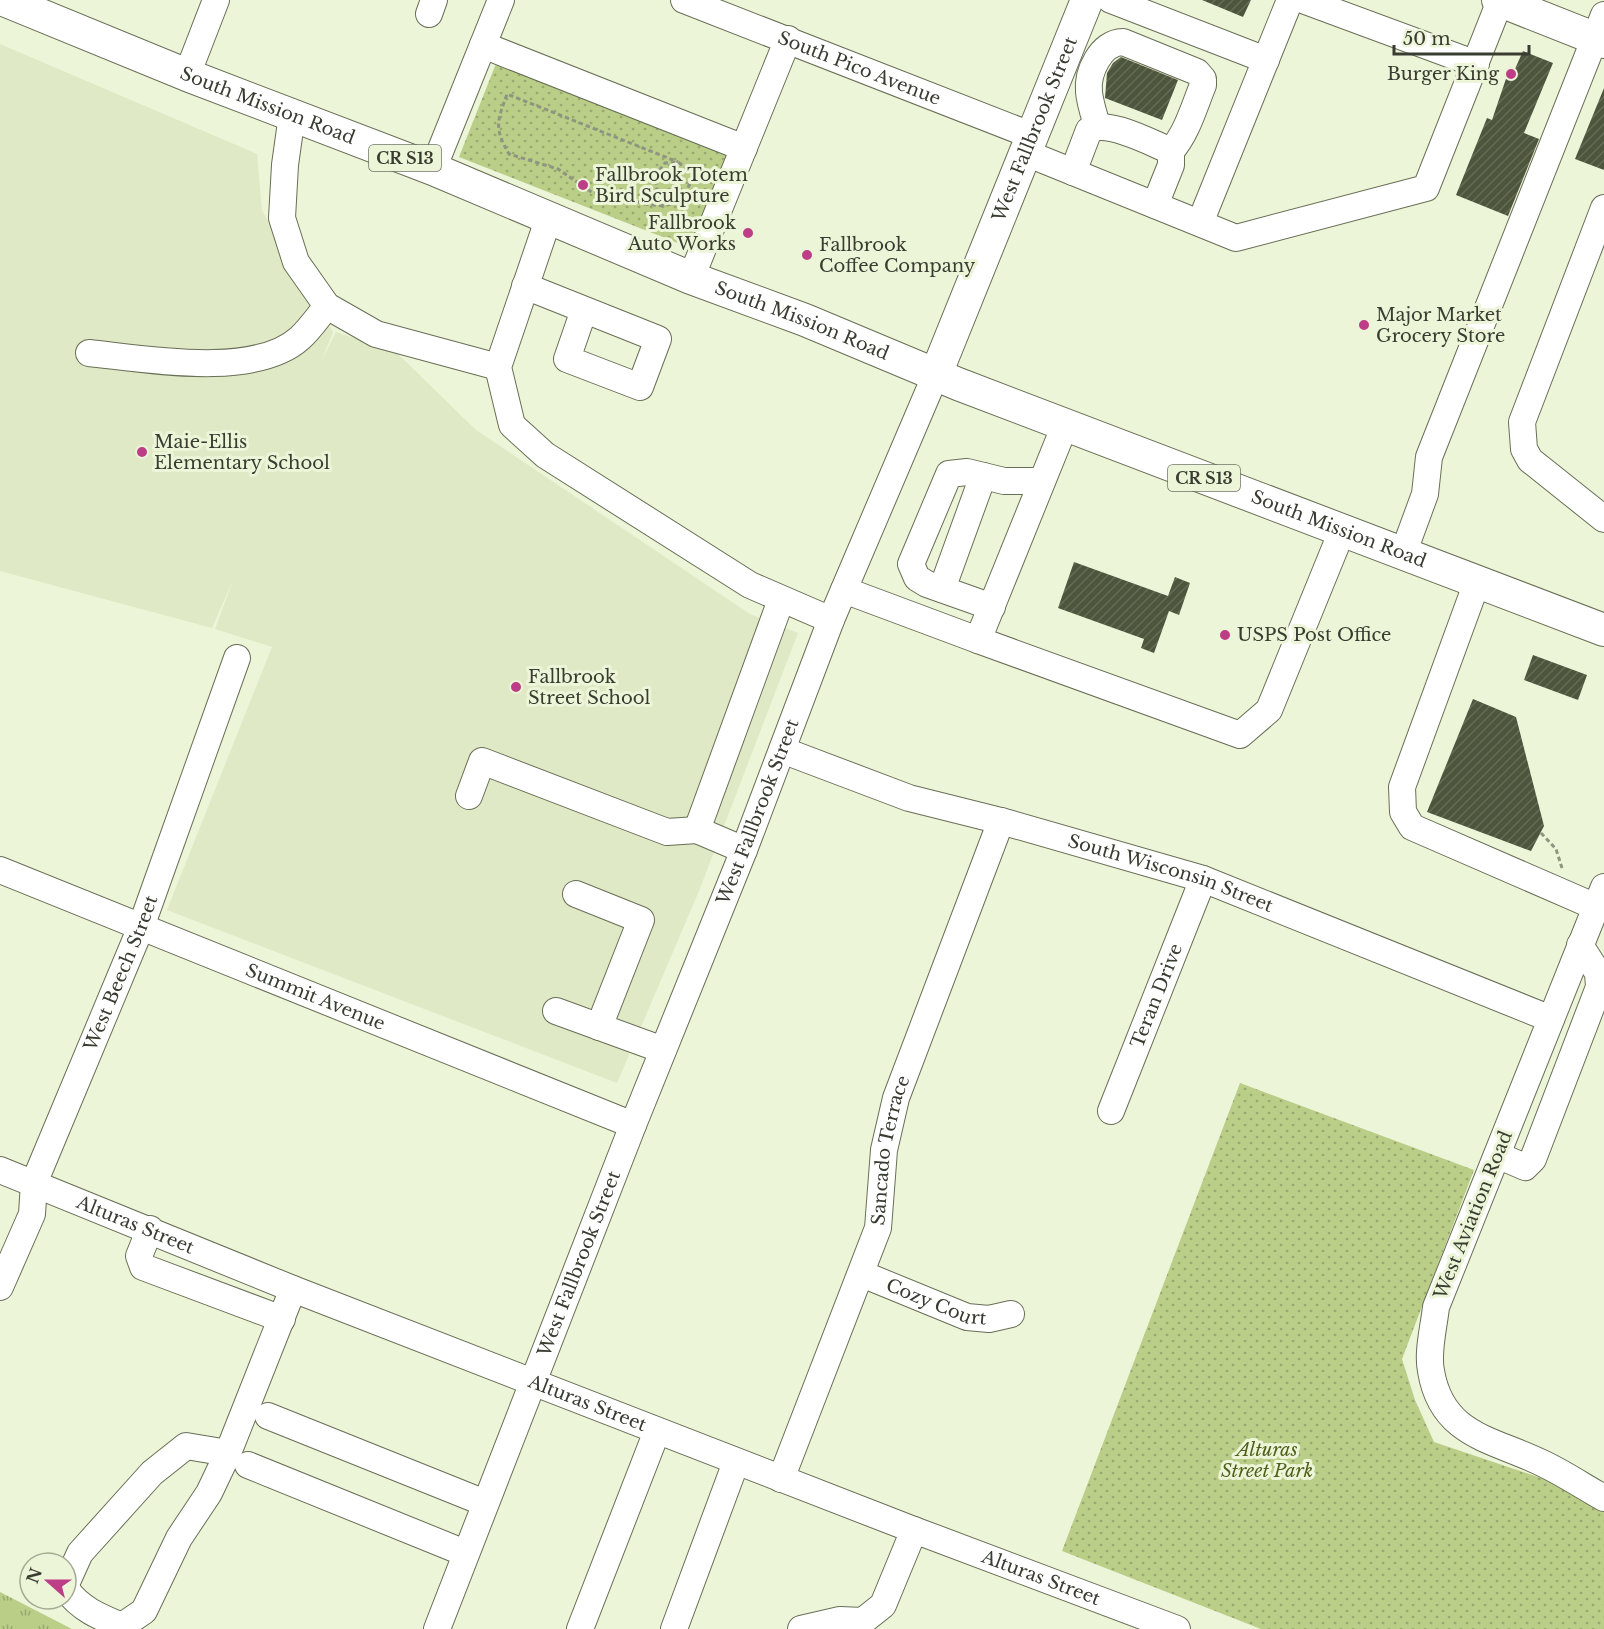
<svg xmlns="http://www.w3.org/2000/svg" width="1604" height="1629" viewBox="0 0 1604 1629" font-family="'Libre Baskerville',serif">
	<defs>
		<pattern id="grass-tufts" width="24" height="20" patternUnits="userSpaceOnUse" patternTransform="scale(1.5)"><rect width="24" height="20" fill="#bace88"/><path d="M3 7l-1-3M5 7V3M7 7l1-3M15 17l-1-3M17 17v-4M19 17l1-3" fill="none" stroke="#98a870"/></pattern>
		<pattern id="park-dots" width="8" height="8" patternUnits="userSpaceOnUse" patternTransform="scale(1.5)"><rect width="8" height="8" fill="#bace88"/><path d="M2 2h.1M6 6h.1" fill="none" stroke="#98a870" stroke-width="1.8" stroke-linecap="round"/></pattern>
		<pattern id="building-hatch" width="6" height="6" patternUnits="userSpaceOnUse" patternTransform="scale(1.5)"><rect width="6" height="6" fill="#4e553d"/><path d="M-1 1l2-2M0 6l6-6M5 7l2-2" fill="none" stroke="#666b57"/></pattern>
	</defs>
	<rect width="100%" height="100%" fill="#ecf5d8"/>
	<polygon fill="#dfe9c6" points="0,44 257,154 262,210 333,332 321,362 336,332 396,352 476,430 750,614 798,633 699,891 617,1083 167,910 272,647 215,629 233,580 212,628 0,571"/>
	<polygon fill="url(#grass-tufts)" points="0,1592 72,1629 0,1629"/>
	<g fill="url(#park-dots)">
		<polygon points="499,56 733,148 693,249 459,157"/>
		<polygon points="1240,1083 1474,1170 1402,1359 1415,1400 1434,1442 1556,1483 1604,1511 1604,1629 1261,1629 1062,1551"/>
	</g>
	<g fill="url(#building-hatch)">
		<polygon points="1202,0 1251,0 1243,17"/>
		<polygon points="1523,51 1553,63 1524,133 1539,139 1508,216 1456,195 1487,118 1492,120 1510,67 1515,69"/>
		<polygon points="1121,57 1178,80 1162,120 1105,98 1107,73 1113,63"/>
		<polygon points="1604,88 1604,170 1575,159"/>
		<polygon points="1074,562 1168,596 1175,577 1190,583 1179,615 1169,611 1154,653 1141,648 1144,639 1058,608"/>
		<polygon points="1533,655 1587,675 1578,700 1524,680"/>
		<polygon points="1473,699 1516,717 1544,826 1531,851 1427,812"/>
	</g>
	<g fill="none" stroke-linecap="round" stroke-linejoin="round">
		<defs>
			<g id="minor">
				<path id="s1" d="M 684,0 L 1033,136"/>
				<polyline points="1111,0 1266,60"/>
				<polyline points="1303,0 1476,64"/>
				<polyline points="429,14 434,0"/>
				<polyline points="483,45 744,148"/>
				<polyline points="187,75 216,0"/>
				<polyline points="292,115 285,165 282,218 296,262 327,306 376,334 498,367"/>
				<path d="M 1097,125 C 1094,115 1090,103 1089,92 C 1087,72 1101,42 1123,42 L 1197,72 L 1203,79 L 1203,85 C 1194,107 1187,133 1171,151"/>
				<polyline points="1026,153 1236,238 1426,188 1500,1"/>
				<polyline points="433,169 501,0"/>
				<path d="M 1073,172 L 1089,130 C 1108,119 1151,143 1171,151 L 1171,165 L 1155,205"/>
				<polyline points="1604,208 1522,422 1524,449 1530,460 1604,519"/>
				<polyline points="549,217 498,367 512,425 545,455 750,585 831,620"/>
				<polyline points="1200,223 1290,0"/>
				<polyline points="691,278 788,39"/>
				<polyline points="525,286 658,339 640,387 567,359 584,310"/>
				<path d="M 89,353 C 145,359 255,379 300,338 C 310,329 318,317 327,306"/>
				<polyline points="1403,554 1425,494 1429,457 1604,15"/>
				<polyline points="1477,582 1402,787 1403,812 1412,827 1596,907"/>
				<polyline points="942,589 983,476"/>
				<polyline points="844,590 978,640 1065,425"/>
				<polyline points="992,607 927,584 917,578 911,564 949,474 967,472 1004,481 1042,481"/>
				<polyline points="978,640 1240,735 1269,710 1342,531"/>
				<path id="s2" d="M 782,750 L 909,798 L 1001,821 L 1203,879 L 1551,1019"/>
				<polyline points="469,796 482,761 667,832 697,830"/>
				<polyline points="744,850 697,830 781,600"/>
				<path id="s3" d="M 0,870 L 633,1125"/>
				<path d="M 1604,887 L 1436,1307 C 1434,1326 1427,1352 1431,1371 C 1442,1437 1494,1439 1544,1464 C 1565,1474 1584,1487 1604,1498"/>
				<polyline points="576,894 641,920 599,1027"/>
				<polyline points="556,1011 663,1050"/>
				<path id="s4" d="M 1111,1111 L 1203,879"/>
				<polyline points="1497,1155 1525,1167 1533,1159 1599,987 1598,973 1580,945"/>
				<path id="s5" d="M 0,1170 L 293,1289 L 914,1530 L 1177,1629"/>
				<polyline points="150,1229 139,1256 143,1267 282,1319"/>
				<path id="s6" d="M 862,1274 L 967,1317 L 989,1319 L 1011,1314"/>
				<path id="s7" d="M 0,1287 L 32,1214 L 34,1183 L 141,927 L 237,658"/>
				<polyline points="268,1416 485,1503"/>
				<polyline points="248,1465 465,1553"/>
				<path id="s8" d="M 781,1479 L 878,1228 L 884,1150 L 896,1098 L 1001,821"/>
				<polyline points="66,1584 80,1553 152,1473 186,1446 228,1453"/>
				<path d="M 66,1589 C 80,1609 100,1617 122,1626 L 144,1611 L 179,1538 L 209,1493 L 228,1453 L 293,1289"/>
				<path id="s9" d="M 437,1629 L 633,1125 L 744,850 L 831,620 L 936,374"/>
				<polyline points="580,1629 657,1431"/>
				<polyline points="674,1629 736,1462"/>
				<polyline points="801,1629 840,1620 863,1621 883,1605 914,1530"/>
			</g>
			<g id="major">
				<path id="s10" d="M 4,0 L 187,75 L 433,169 L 691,278 L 805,320 L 958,384 L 1604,630"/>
				<polyline points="1498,0 1604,42"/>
				<path id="s11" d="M 936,374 L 1087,0"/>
			</g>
		</defs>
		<use href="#minor" stroke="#676f56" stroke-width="28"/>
		<use href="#major" stroke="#676f56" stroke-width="34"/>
		<g stroke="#8f9581" stroke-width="3" stroke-dasharray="4.5 3" stroke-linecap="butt">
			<path d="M 663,206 C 655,190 652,177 665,163 L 678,162 L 694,174 L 684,197 L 675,203 L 663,206 L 643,204 L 617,192 L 593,193 L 558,169 L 509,154 C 494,128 497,122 507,94 L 678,162"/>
			<polyline points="1541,833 1556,849 1562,868"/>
		</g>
		<use href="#minor" stroke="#fff" stroke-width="26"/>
		<use href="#major" stroke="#fff" stroke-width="32"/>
	</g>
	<g fill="#be3d87" stroke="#ecf5d8" stroke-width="2">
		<circle cx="1511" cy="74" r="6"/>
		<circle cx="583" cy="185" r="6"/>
		<circle cx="748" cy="233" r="6"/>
		<circle cx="807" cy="255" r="6"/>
		<circle cx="1364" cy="325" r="6"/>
		<circle cx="142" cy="452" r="6"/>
		<circle cx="1225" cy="635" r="6"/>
		<circle cx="516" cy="687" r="6"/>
	</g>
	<g text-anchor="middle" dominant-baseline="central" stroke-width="6" stroke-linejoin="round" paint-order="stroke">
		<g fill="#ecf5d8" stroke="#6f7463" stroke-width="1.5">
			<rect x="369" y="145" width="72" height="26" rx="4.5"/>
			<rect x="1168" y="465" width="72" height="26" rx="4.5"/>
		</g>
		<g font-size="16" font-weight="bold" fill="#393c31">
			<text x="405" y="158">CR S13</text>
			<text x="1204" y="478">CR S13</text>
		</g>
		<g font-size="18" fill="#393c31" stroke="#ecf5d8">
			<text stroke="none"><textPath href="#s1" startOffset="188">South Pico Avenue</textPath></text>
			<text stroke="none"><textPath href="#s10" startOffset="284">South Mission Road</textPath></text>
			<text stroke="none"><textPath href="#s11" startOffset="264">West Fallbrook Street</textPath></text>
			<text stroke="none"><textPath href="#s10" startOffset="860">South Mission Road</textPath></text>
			<text stroke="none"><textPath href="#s10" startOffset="1436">South Mission Road</textPath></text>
			<text stroke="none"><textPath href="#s9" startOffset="878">West Fallbrook Street</textPath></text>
			<text stroke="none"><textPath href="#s2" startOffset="408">South Wisconsin Street</textPath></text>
			<text stroke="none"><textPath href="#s7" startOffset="338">West Beech Street</textPath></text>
			<text stroke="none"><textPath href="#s4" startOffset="124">Teran Drive</textPath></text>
			<text stroke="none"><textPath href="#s3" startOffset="340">Summit Avenue</textPath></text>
			<text stroke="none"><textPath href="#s8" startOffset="348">Sancado Terrace</textPath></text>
			<text transform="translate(1473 1215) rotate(-68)">West Aviation Road</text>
			<text stroke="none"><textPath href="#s5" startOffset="146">Alturas Street</textPath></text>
			<text stroke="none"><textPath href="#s9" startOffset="392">West Fallbrook Street</textPath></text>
			<text stroke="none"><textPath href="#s6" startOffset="80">Cozy Court</textPath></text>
			<text stroke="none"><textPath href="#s5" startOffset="632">Alturas Street</textPath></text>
			<text stroke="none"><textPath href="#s5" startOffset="1118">Alturas Street</textPath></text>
		</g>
		<g font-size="18" fill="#393c31" stroke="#ecf5d8" text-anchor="start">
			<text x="1499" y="74" text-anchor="end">Burger King</text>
			<text x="595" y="175">Fallbrook Totem<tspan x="595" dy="21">Bird Sculpture</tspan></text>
			<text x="736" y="223" text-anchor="end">Fallbrook<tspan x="736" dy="21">Auto Works</tspan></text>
			<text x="819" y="245">Fallbrook<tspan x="819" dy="21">Coffee Company</tspan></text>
			<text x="1376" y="315">Major Market<tspan x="1376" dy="21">Grocery Store</tspan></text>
			<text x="154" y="442">Maie-Ellis<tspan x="154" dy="21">Elementary School</tspan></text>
			<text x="1237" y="635">USPS Post Office</text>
			<text x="528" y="677">Fallbrook<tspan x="528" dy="21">Street School</tspan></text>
		</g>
		<g font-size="18" font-style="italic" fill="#505f1c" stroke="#ecf5d8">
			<text x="1267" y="1450">Alturas<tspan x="1267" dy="21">Street Park</tspan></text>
		</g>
	</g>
	<g transform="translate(48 1581) rotate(291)"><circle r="28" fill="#ecf5d8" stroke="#a4ab95" stroke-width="1.5"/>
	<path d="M0-4.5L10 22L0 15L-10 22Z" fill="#be3d87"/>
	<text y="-9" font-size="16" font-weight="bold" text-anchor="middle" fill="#393c31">N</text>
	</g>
	<path d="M1394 45v9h135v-9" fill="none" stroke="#393c31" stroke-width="3"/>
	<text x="1403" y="45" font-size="18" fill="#393c31" stroke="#ecf5d8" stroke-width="4.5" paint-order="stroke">50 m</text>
</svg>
